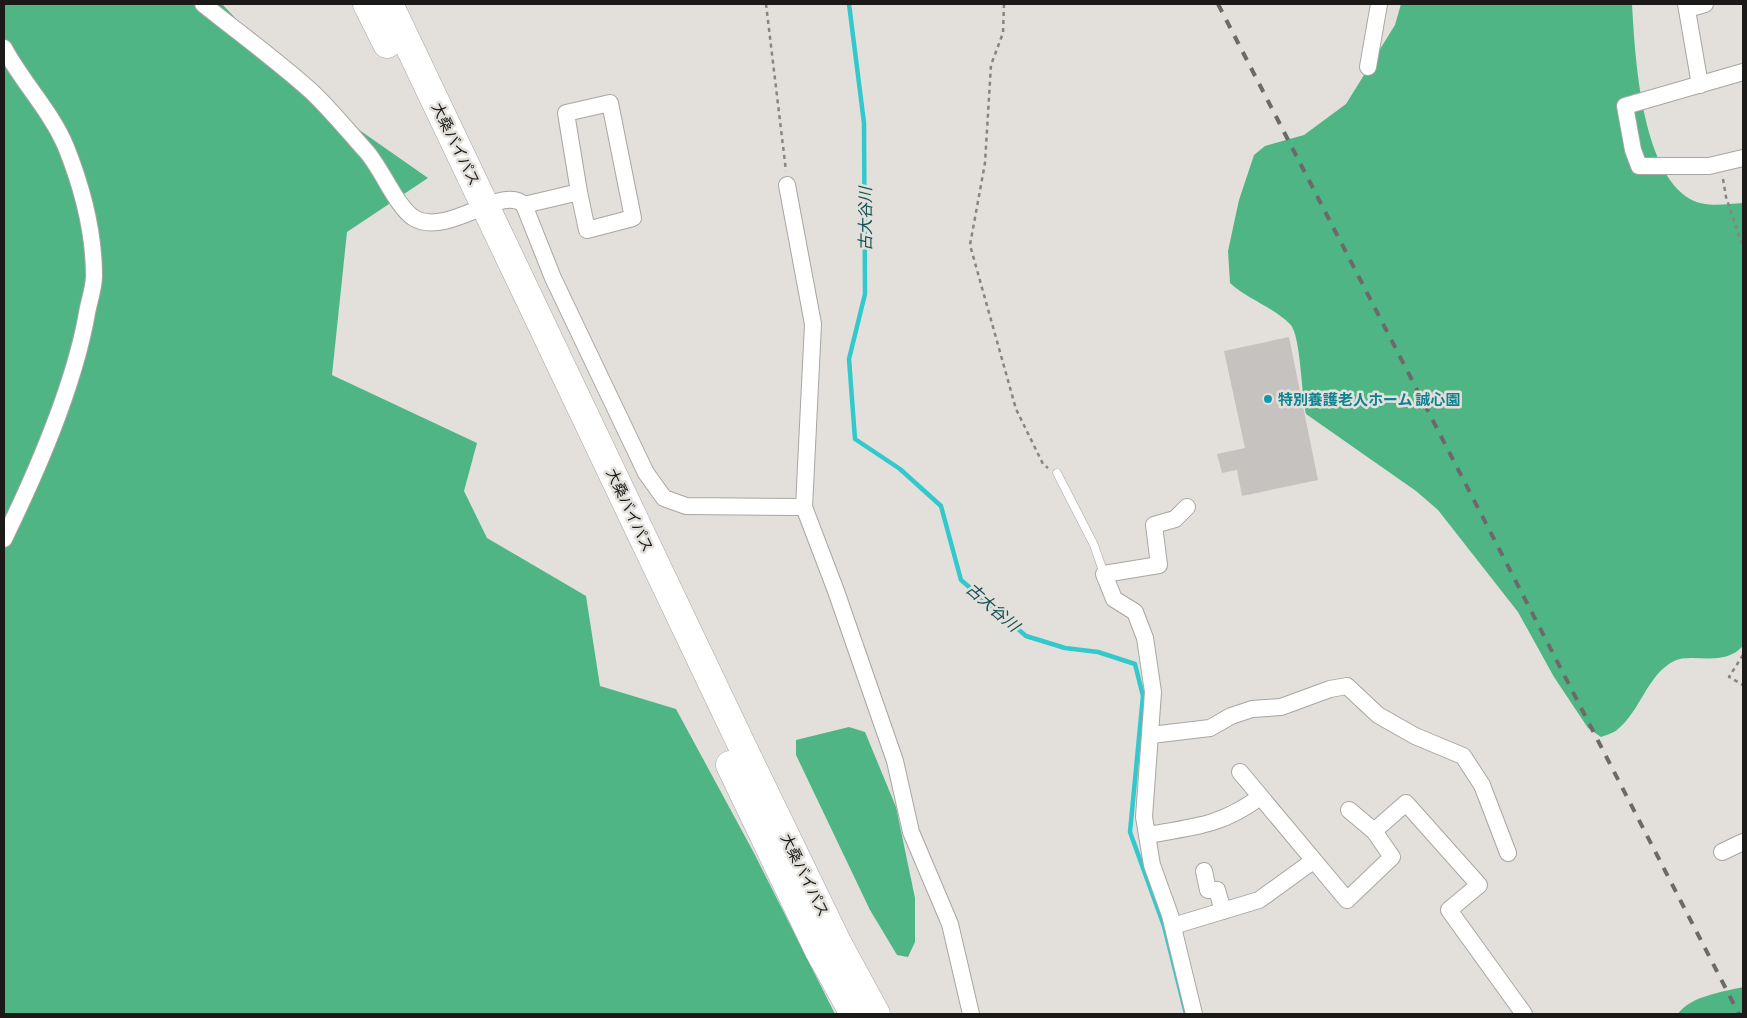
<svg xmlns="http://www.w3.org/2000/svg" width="1747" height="1018" viewBox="0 0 1747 1018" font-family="Manrope,'Noto Sans JP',sans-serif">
	<rect width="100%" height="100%" fill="#e3e0dc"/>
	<g fill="#4fb585">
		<polygon points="4,4 222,4 238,21 265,64 428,178 347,232 332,375 477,443 464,491 487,538 586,596 600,686 676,709 754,853 835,1014 4,1014"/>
		<path d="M 1401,4 L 1632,4 C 1635,56 1641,170 1690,199 C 1705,208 1727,204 1743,203 L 1743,646 C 1723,668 1692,652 1674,661 C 1647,675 1641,710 1618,729 C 1614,733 1606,735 1601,737 L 1588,728 L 1554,677 L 1518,612 L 1438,510 L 1416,491 L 1306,414 C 1301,394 1301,335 1290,324 C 1273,307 1249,300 1230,283 L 1228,251 L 1239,200 L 1254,155 L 1265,146 L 1304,135 L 1346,104 L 1395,25 Z"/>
		<polygon points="849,727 865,732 896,807 915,898 915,942 908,957 897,955 870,910 796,755 796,740"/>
		<path d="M 1743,987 L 1743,1014 L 1678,1014 C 1690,996 1723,992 1743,987 Z"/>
	</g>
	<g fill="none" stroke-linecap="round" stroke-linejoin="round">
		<polyline stroke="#33c9cc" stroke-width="4.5" points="849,4 864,123 865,294 849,359 855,439 900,469 941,506 961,580 1026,636 1065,648 1098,652 1135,664 1143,696 1130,832 1164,926 1186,1014"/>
	</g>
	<polygon fill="#c5c2bf" points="1289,337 1318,480 1242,496 1237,470 1222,473 1217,454 1245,448 1224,351"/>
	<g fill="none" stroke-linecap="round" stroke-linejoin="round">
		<defs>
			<polyline id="service" points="1057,473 1094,545 1104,574"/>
			<g id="minor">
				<path d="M 203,4 C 239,33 278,61 312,92 C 331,110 348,131 366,151 C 381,167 397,208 414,218 C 448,238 503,183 524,205 L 553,278 L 646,473 L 664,498 L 686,506 L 804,507"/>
				<polyline points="1686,4 1700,85"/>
				<polyline points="1687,9 1705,4"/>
				<path d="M 4,48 C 22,82 51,111 66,147 C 82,187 94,233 94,276 C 94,288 89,301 87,313 C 74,387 37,471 4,539"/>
				<polyline points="1368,67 1379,4"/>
				<polyline points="1743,72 1625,106 1633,150 1639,166 1709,166 1743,158"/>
				<polyline points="787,185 813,324 804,507 836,591 895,761 911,832 950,924 971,1014"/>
				<polyline points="524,205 579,192 587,230 633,218 610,103 566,113 579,192"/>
				<polyline points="1187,507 1175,519 1154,525 1159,565 1104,574 1114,599 1135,612 1145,638 1153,692 1144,817 1152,865 1170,915 1194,1014"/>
				<polyline points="1151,735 1210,728 1231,716 1252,709 1281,707 1330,689 1347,686 1378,715 1415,736 1463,756 1482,785 1508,853"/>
				<polyline points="1240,772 1347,900 1392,857 1374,831 1349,810"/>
				<polyline points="1374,831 1406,803 1479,885 1449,910 1524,1014"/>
				<path d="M 1147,835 C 1193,827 1221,826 1260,797"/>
				<polyline points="1722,852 1743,842"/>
				<polyline points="1204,871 1208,890 1217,890 1223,911"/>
				<polyline points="1173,926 1259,900 1313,861"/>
			</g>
			<g id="trunk">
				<polyline points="367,4 387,44"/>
				<polyline points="389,4 745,752 838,944 876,1014"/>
				<polyline points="730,765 819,951 854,1014"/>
			</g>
		</defs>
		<use href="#service" stroke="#a8a6a2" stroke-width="9"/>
		<use href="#minor" stroke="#a8a6a2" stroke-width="18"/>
		<use href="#trunk" stroke="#a8a6a2" stroke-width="29"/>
		<g stroke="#878582" stroke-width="2.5" stroke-dasharray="4 4" stroke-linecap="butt">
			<polyline points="766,4 786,171"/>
			<polyline points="1004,4 1003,33 991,65 985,163 970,245 1016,409 1043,464 1048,468"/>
			<polyline points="1723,179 1726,197 1743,247"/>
			<polyline points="1743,655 1729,677 1743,685"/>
		</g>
		<use href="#service" stroke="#fff" stroke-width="8"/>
		<use href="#minor" stroke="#fff" stroke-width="16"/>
		<use href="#trunk" stroke="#fff" stroke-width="28"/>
		<polyline stroke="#6c6a68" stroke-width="4" stroke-dasharray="9 9" stroke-linecap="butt" points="1218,4 1739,1014"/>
	</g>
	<circle fill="#0f9aa8" stroke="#e3e0dc" stroke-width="2" cx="1268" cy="399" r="5"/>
	<g text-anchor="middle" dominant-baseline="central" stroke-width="5" stroke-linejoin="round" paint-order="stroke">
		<g font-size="15" fill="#1b1a19" stroke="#e3e0dc">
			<text transform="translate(456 144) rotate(64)">大桑バイパス</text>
			<text transform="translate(630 510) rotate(65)">大桑バイパス</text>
			<text transform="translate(805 875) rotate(64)">大桑バイパス</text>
		</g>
		<g font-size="15" font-weight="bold" fill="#0d838f" stroke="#e3e0dc" text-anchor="start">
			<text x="1278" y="399">特別養護老人ホーム 誠心園</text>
		</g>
		<g font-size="16" font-style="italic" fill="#104e50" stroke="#e3e0dc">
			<text transform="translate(865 219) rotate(-90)">古大谷川</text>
			<text transform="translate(993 607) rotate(41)">古大谷川</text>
		</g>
	</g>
	<rect width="1747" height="1018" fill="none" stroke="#1b1a19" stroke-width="10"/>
</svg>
